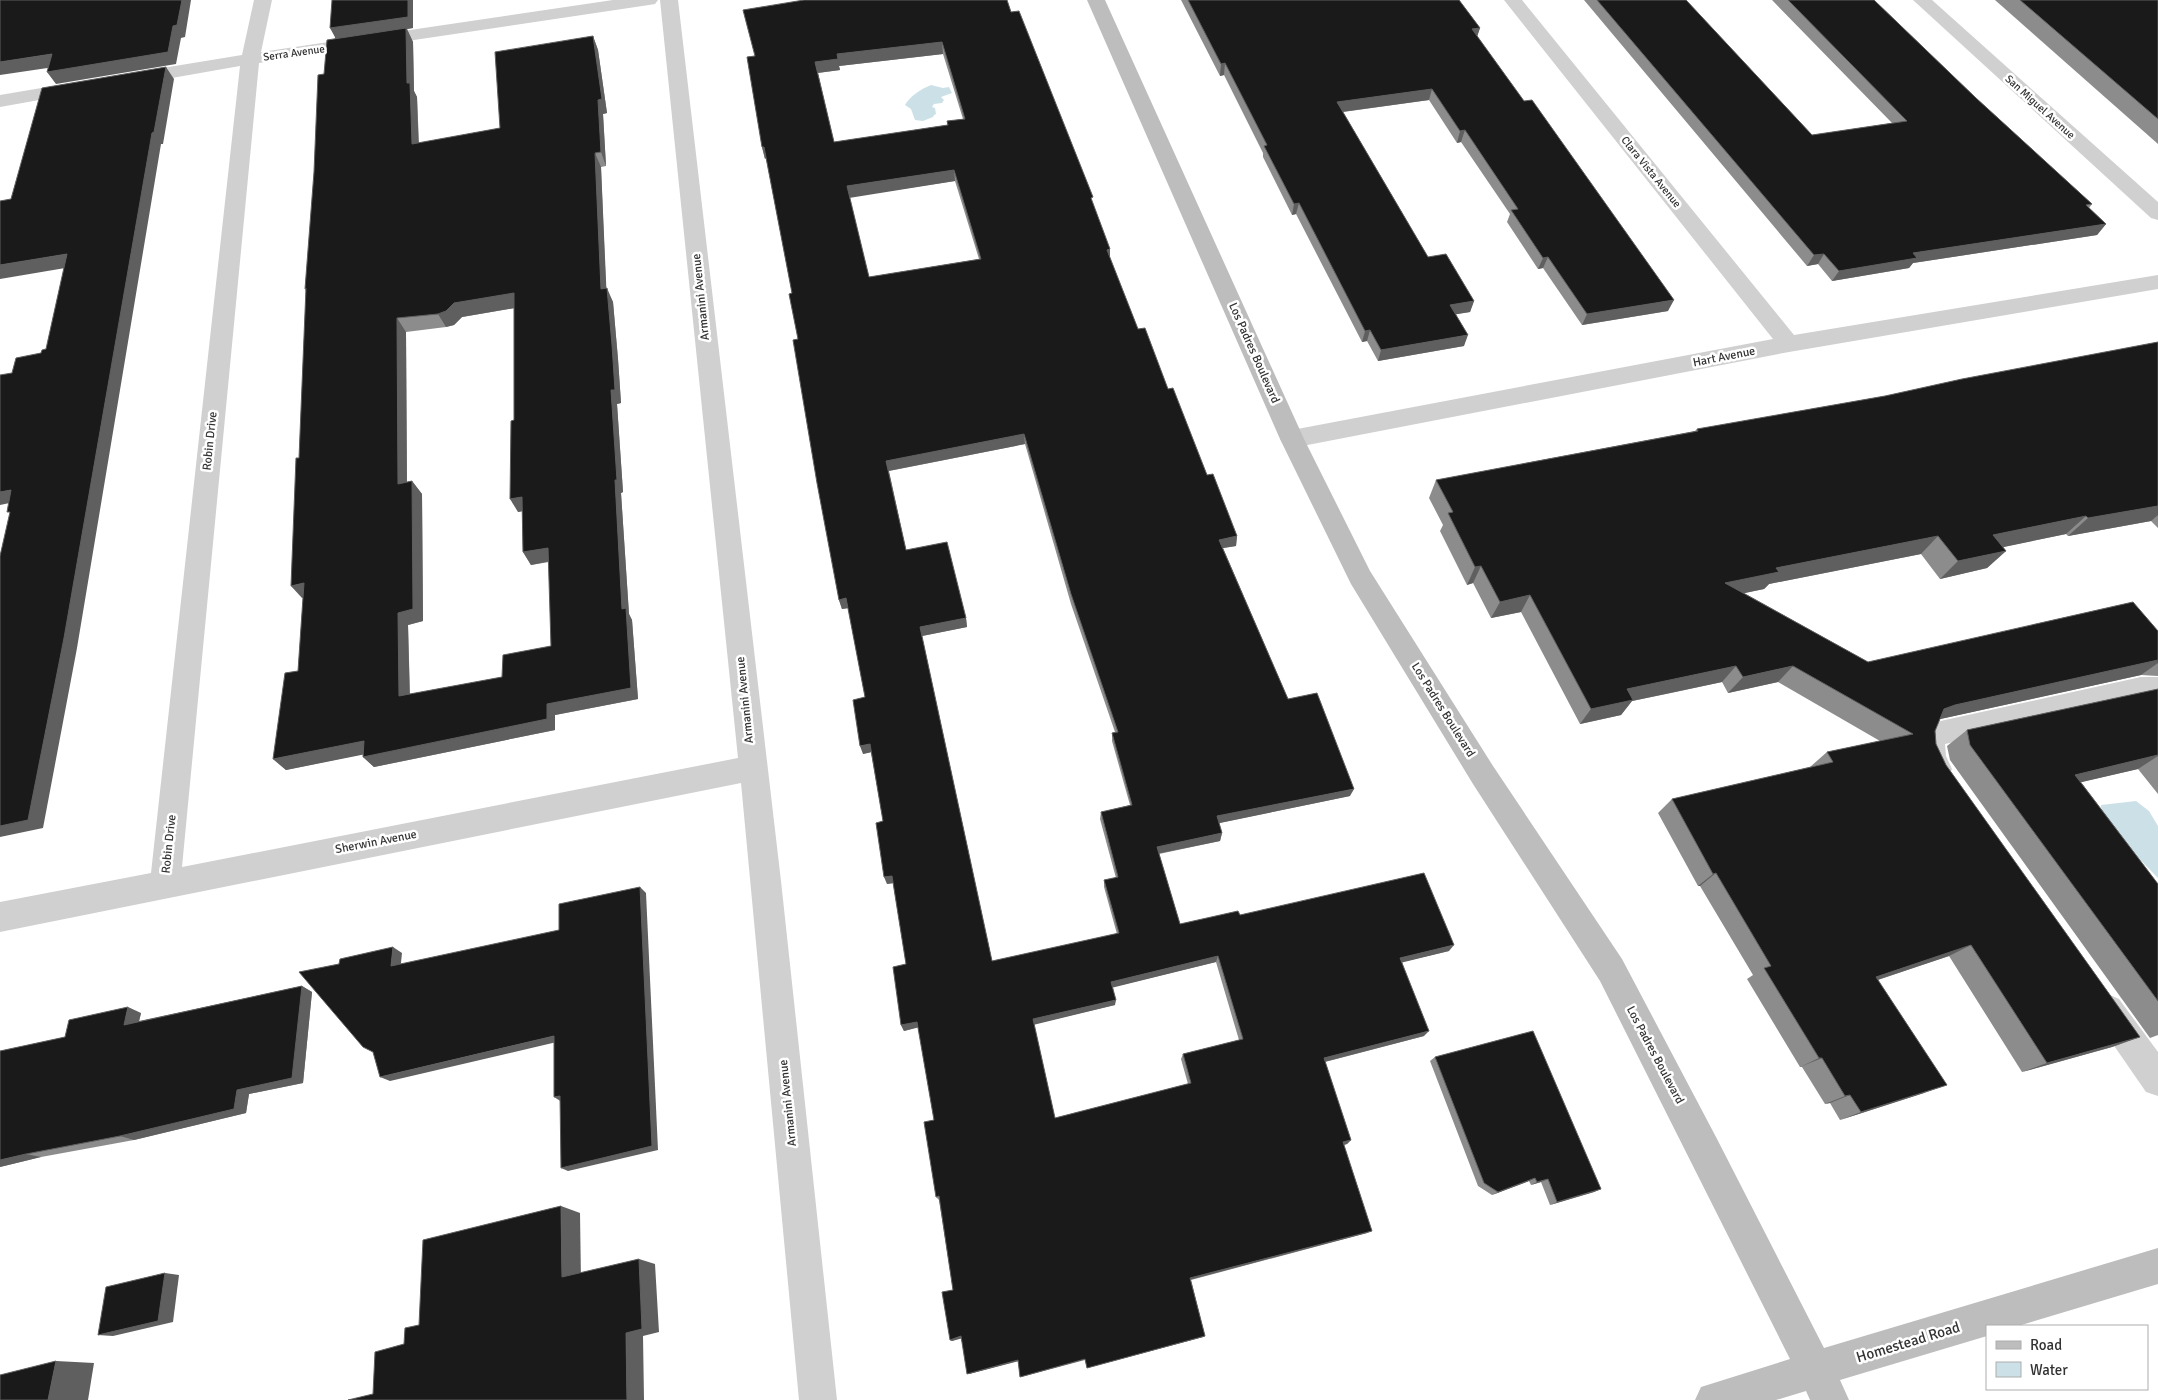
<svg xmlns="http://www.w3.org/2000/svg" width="2158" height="1400" viewBox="0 0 2158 1400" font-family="Signika,sans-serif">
	<rect width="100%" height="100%" fill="#fff"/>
	<g fill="#cce1e7">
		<path d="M 931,85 L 943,88 L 949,87 L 952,93 L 941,97 L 944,100 L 942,103 L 934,104 L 932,107 L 935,108 L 936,114 L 934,115 L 933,117 L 923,121 L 915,120 L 911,109 L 905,105 C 910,96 921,89 931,85 Z"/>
		<polygon points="2136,801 2149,811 2158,826 2158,878 2107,826 2102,819 2101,805"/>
	</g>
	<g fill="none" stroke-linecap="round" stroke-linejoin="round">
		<g fill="#d0d0d0" fill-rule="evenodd">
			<path d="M 2141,677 L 2158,677 L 2158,701 L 2141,701 L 1945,744 L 1946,756 L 1952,769 L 1948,778 L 1938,782 L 1928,778 C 1916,758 1908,732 1936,722 Z"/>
			<polygon points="2108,994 2119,999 2158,1052 2158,1096 2146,1092 2097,1021 2092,1010 2097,999"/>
		</g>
		<g fill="#d0d0d0" fill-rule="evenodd">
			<polygon points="254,0 272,0 261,52 613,0 658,0 655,4 649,5 259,63 182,867 738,758 660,0 678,0 781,881 837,1400 799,1400 741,783 0,932 0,902 151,873 240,66 132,85 125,83 123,79 125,75 132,73 242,55"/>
			<polygon points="1504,0 1522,0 1794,335 2158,275 2158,289 1789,352 1292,448 1284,445 1280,439 1284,433 1292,430 1773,339"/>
			<polygon points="1913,0 1932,0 2158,202 2158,220 2151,218"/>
			<polygon points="77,82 84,84 86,88 84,92 0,107 0,95"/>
		</g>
		<polygon fill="#bdbdbd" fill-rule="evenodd" points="1087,0 1105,0 1304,439 1370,571 1493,766 1622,959 1716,1137 1824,1348 2158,1248 2158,1284 2018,1326 1987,1326 1987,1336 1840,1380 1849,1400 1810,1400 1806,1391 1776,1400 1695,1400 1701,1387 1790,1359 1600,981 1473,784 1351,584 1280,439"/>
	</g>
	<g fill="#8c8c8c" fill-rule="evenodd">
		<path d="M 332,0 L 413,0 L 413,28 L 407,29 L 413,42 L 414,91 L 417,97 L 419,143 L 500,128 L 593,36 L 598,50 L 607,113 L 603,114 L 606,166 L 601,167 L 606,289 L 613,302 L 618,359 L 621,403 L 617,404 L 623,492 L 621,493 L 629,614 L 632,620 L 638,699 L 555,715 L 555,730 L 374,767 L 363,757 L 363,754 L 286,770 L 273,759 L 298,671 L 303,598 L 302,598 L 299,458 L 306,291 L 305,289 L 324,74 L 335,38 ZM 514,308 L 514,420 L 518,512 L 522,511 L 523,552 L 531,565 L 549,562 L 551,646 L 502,677 L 410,694 L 408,625 L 423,621 L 422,494 L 412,481 L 407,482 L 406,332 L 446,327 L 454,325 L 462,317 Z"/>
		<polygon points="1181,0 1459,0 1480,28 1477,36 1668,311 1582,325 1543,268 1538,269 1507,222 1510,214 1461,142 1457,143 1429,100 1343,112 1428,257 1474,301 1470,312 1456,314 1464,346 1378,361 1367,341 1362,342 1296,214 1292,215 1263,157 1263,153 1224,75 1220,76"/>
		<polygon points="1584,0 1686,0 1812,135 1892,123 1772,0 1874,0 1976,98 2092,204 2089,208 2106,224 2097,235 1913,263 1909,268 1832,281 1818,264 1807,266"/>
		<polygon points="1995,0 2158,0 2158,144"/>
		<path d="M 1011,12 L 1093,204 L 1110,258 L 1138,329 L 1168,389 L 1207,475 L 1237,536 L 1236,546 L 1223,548 L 1288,699 L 1350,796 L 1219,823 L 1222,833 L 1220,841 L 1159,854 L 1180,924 L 1240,915 L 1449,951 L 1402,962 L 1424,1036 L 1325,1062 L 1351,1140 L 1347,1144 L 1344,1145 L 1367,1233 L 1191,1280 L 1205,1336 L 1203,1337 L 1087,1368 L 1085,1360 L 1021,1377 L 1020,1377 L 1018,1361 L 969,1374 L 961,1338 L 952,1341 L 950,1340 L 953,1290 L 939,1200 L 936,1197 L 934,1120 L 918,1027 L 904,1031 L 901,1025 L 906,964 L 893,883 L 887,884 L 883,821 L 871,752 L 863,754 L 865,697 L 848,608 L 842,609 L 839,600 L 798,339 L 792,293 L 766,158 L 765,159 L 762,147 L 747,57 ZM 943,54 L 963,119 L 947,121 L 947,125 L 834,142 L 818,73 L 840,70 L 839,66 ZM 955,181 L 979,259 L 869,277 L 849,197 ZM 1025,444 L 1071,604 L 1115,732 L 1112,733 L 1112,741 L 1130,805 L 1101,812 L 1100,819 L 1116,878 L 1104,880 L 1104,887 L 1117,934 L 992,961 L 922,636 L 967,627 L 966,618 L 906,550 L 889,471 ZM 1216,962 L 1239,1040 L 1183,1054 L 1181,1059 L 1188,1084 L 1055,1118 L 1034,1024 L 1115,1005 L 1113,987 Z"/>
		<polygon points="2158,342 2158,528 2151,521 2068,536 2066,534 2003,547 2006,551 1987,568 1940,579 1921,554 1769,584 1764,589 1744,593 1868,662 2158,631 2158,676 2141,675 1940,719 1935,731 1936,744 1946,765 2140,1037 2112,1047 2022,1072 1949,956 1878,980 1924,1093 1840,1120 1830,1103 1825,1104 1802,1067 1800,1067 1747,979 1753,975 1700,886 1698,886 1658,813 1672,799 1810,767 1827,752 1880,741 1778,682 1728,693 1722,682 1671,693 1632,701 1621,715 1580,724 1521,612 1491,618 1473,583 1467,585 1440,531 1443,525 1429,498 1436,480 1695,431 1697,429 1885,396"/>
		<polygon points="2158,689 2158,794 2138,769 2081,782 2158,884 2158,1035 2150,1038 1950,760 1947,746 1967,730"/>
		<polygon points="302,986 312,992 303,1083 249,1094 246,1113 134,1140 41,1157 0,1167 0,1051 65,1037 141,1013 139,1021"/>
		<polygon points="1435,1057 1601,1189 1594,1192 1550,1205 1541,1182 1531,1185 1529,1181 1492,1195 1478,1186 1430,1061"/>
	</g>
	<g fill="#5f5f5f">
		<polygon points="182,0 191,0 185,37 181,38 176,64 56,84 47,72 173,26"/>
		<polygon points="408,0 413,0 413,28 407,29 413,42 414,91 417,97 419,158 336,39 330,28"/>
		<polygon points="1480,28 1476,40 1472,29"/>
		<polygon points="593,36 598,50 607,113 603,114 606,166 601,152"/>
		<polygon points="942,42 943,54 839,66 840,70 817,73 815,62 837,54"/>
		<polygon points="52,54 61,66 0,75 0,62"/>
		<polygon points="1225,63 1224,75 1220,76 1221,64"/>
		<polygon points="166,67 174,79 163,144 161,144 77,648 43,828 0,837 0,826"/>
		<polygon points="1432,89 1429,100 1334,113 1337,102"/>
		<polygon points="1465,130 1461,142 1457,143 1460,131"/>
		<polygon points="762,147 764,147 766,158 765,159"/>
		<polygon points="595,153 601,167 607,303 601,289"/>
		<polygon points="954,170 955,181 849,198 847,186"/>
		<polygon points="1299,203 1296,214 1292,215 1294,204"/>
		<polygon points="2106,224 2097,235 1913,263 1909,268 1832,281 1839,271 1913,253"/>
		<polygon points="1110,249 1110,260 1107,250"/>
		<polygon points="67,254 77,266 0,279 0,265"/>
		<polygon points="1824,254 1818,264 1807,266 1814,255"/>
		<polygon points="1548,257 1543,268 1538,269 1543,258"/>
		<polygon points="607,288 613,302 618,359 621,403 617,404 623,492 621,493 629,614 632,620 638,699 555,715 555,730 374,767 363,757 547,704 622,609 615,480"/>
		<polygon points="514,293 521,307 462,317 454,325 446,327 438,314 454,303"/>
		<polygon points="1674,300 1668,311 1582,325 1587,314"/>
		<polygon points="1474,301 1470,312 1446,316 1450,305"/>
		<polygon points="397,318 406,332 407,497 398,484"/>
		<polygon points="1370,330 1367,341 1362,342 1365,331"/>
		<polygon points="1468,335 1464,346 1378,361 1381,350"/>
		<polygon points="1024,434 1025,444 888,471 886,461"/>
		<polygon points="412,481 422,494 423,621 408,625 410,707 399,696 398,613"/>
		<polygon points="11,490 24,500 0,505 0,492"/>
		<polygon points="522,497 530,510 518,512 510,499"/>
		<polygon points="2158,506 2158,515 2151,521 2068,536 2088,518"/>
		<polygon points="2086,516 2066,534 1975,553 1993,535"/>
		<polygon points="1237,536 1236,546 1217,549 1219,540"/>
		<polygon points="1938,536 1921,554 1769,584 1764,589 1712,600 1725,583 1776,568"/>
		<polygon points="548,548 556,560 531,565 523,552"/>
		<polygon points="2006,551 1987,568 1940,579 1958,561"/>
		<polygon points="1481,566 1473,583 1467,585 1475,567"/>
		<polygon points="304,583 315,595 302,598 291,586"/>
		<polygon points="1530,595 1521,612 1491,618 1500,602"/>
		<polygon points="846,598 849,608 842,609 839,600"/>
		<polygon points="966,618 967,627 922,636 920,627"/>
		<polygon points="2158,660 2158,663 2141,675 1936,720 1944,709 1955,705"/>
		<polygon points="1736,666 1722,682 1632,701 1621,715 1580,724 1591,709 1627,689"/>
		<polygon points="1793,666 1778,682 1728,693 1743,677"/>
		<polygon points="364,741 376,752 286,770 273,759"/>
		<polygon points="870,744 872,752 863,754 860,746"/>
		<polygon points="2158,755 2158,756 2138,769 2052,789 2075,775"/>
		<polygon points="1354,789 1350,796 1215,824 1217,816"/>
		<polygon points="1222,833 1220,841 1156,854 1157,847"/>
		<polygon points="1716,873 1700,886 1698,886 1713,874"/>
		<polygon points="892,876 894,883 887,884 884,877"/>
		<polygon points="640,887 646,893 658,1150 568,1171 561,1168"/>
		<polygon points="1454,945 1449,951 1396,964 1400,958"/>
		<polygon points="1971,945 1949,956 1856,987 1876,977"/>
		<polygon points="393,947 402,953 400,972 391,966"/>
		<polygon points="1218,956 1216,962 1111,988 1111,982"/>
		<polygon points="302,986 312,992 303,1083 249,1094 246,1113 134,1140 120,1136 237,1090"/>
		<polygon points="1116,1000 1115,1005 1033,1025 1033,1019"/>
		<polygon points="128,1007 141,1013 137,1030 124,1025"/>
		<polygon points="917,1022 920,1027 904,1031 901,1025"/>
		<polygon points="1429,1031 1424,1036 1320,1063 1324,1058"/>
		<polygon points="554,1036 561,1041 390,1081 380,1077"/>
		<polygon points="2140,1037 2112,1047 2022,1072 2047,1063"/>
		<polygon points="1819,1058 1822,1058 1800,1067"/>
		<polygon points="1947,1085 1924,1093 1840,1120 1861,1112"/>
		<polygon points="1850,1095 1830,1103 1825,1104 1845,1096"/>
		<polygon points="560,1096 562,1102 554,1097"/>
		<polygon points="1351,1140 1347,1144 1339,1146 1343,1142"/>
		<polygon points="26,1154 41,1157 0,1167 0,1160"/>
		<polygon points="1535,1178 1529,1181 1492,1195 1498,1192"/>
		<polygon points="1548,1179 1541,1182 1531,1185 1537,1182"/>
		<polygon points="1601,1189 1594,1192 1550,1205 1557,1202"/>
		<polygon points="561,1206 580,1213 581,1282 562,1277"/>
		<polygon points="1372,1231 1367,1233 1189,1280 1190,1278"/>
		<polygon points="639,1259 655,1264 659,1332 643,1336 644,1400 627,1400 626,1333"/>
		<polygon points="165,1273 179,1275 173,1322 113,1336 98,1335"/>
		<polygon points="961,1336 963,1338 952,1341 950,1340"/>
		<polygon points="1205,1336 1203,1337 1087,1368"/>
		<polygon points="1018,1360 1019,1361 969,1374 967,1374"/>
		<polygon points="56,1361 94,1363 88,1400 48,1400"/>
	</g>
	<g fill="#1a1a1a" stroke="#5f5f5f" fill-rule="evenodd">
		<polygon points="0,0 182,0 177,25 173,26 168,52 47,72 52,54 0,62"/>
		<polygon points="332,0 408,0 408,17 330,28"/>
		<path d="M 804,0 L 1007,0 L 1011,12 L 1019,11 L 1093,197 L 1091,198 L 1110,249 L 1107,250 L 1138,329 L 1145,328 L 1168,389 L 1173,388 L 1207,475 L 1213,474 L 1237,536 L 1219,540 L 1288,699 L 1317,693 L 1354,789 L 1217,816 L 1222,833 L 1157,847 L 1180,924 L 1238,911 L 1240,915 L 1424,873 L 1454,945 L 1400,958 L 1429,1031 L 1324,1058 L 1351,1140 L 1343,1142 L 1372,1231 L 1190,1278 L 1205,1336 L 1087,1368 L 1085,1359 L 1020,1377 L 1018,1360 L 967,1374 L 961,1336 L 950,1340 L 942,1292 L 953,1290 L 939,1196 L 936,1197 L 924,1122 L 934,1120 L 917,1022 L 901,1025 L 893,967 L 906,964 L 892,876 L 884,877 L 876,823 L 883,821 L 870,744 L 860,746 L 853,700 L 865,697 L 846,598 L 839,600 L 817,483 L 793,340 L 798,339 L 789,294 L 792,293 L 764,147 L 762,147 L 747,57 L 755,56 L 743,10 ZM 942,42 L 965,119 L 947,121 L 948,125 L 834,142 L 815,62 L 838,59 L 837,54 ZM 954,170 L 981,259 L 869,277 L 847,186 ZM 1024,434 L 1071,594 L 1118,732 L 1112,733 L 1132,805 L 1101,812 L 1118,877 L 1104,880 L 1119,933 L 992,961 L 920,627 L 966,618 L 947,542 L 906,550 L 886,461 ZM 1218,956 L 1243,1039 L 1183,1054 L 1191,1083 L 1055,1118 L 1033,1019 L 1116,1000 L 1111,982 Z"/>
		<polygon points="1188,0 1459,0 1480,28 1472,29 1524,101 1532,100 1674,300 1587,314 1548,257 1543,258 1511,210 1518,209 1465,130 1460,131 1432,89 1337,102 1428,257 1446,254 1474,301 1450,305 1468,335 1381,350 1370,330 1365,331 1299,203 1294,204 1264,146 1267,145 1225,63 1221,64"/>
		<polygon points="1597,0 1686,0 1812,135 1907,121 1788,0 1874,0 1976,98 2092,204 2086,205 2106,224 1913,253 1917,258 1839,271 1824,254 1814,255"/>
		<polygon points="2020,0 2158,0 2158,119"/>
		<path d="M 406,28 L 407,83 L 410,83 L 412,144 L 500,128 L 495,52 L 593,36 L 602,99 L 598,100 L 601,152 L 595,153 L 601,289 L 607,288 L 612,345 L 615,390 L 611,390 L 617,480 L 615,480 L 622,609 L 626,608 L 631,688 L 547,704 L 547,719 L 363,757 L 364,741 L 273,759 L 285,673 L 298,671 L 304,583 L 291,586 L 296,458 L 299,458 L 306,288 L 305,289 L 314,172 L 318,75 L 324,74 L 327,40 ZM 514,293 L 514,420 L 511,421 L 510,499 L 522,497 L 523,552 L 548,548 L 551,646 L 503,655 L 502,677 L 399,696 L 398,613 L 413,609 L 412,481 L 398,484 L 397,318 L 438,314 L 446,311 L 454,303 Z"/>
		<polygon points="166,67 154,132 152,133 64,638 28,820 0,826 0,556 10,512 7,512 11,490 0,492 0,375 12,373 16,358 41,353 42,350 46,349 67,254 0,265 0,201 11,199 42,88"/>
		<polygon points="2158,342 2158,506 2088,518 2086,516 1993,535 2006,551 1958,561 1938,536 1776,568 1779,572 1725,583 1868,662 2133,602 2158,631 2158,660 1955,705 1944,709 1935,731 1936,744 1946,765 2140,1037 2047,1063 1971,945 1876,977 1947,1085 1861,1112 1850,1095 1845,1096 1822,1058 1819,1058 1764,968 1771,966 1716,873 1713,874 1672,799 1833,762 1827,752 1913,734 1793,666 1743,677 1736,666 1684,677 1627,689 1633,700 1591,709 1530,595 1500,602 1481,566 1475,567 1448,513 1453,512 1436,480 1698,431 1697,429 1885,396 1962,379"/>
		<polygon points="2158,689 2158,755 2075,775 2158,884 2158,1001 1970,745 1967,730"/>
		<polygon points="640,887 652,1146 561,1168 560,1096 554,1097 554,1036 380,1077 373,1052 363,1047 299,972 339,964 340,959 393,947 391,966 559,930 559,904"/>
		<polygon points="302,986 292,1078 237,1090 234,1109 120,1136 26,1154 0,1160 0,1051 65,1037 69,1020 128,1007 124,1025"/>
		<polygon points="1533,1031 1601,1189 1557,1202 1548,1179 1537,1182 1535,1178 1498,1192 1484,1183 1435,1057"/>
		<polygon points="561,1206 562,1277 639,1259 642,1329 626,1333 627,1400 348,1400 373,1394 375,1352 404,1344 405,1328 419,1325 423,1240"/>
		<polygon points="165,1273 158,1321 98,1335 106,1287"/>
		<polygon points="56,1361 48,1400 0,1400 0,1375"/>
	</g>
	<g text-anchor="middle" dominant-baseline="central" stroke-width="5" stroke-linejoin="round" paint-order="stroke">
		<g font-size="11" fill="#333" stroke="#fff">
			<text transform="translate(294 53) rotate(-8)">Serra Avenue</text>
			<text transform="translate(2040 107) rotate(42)">San Miguel Avenue</text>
			<text transform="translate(1651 172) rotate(51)">Clara Vista Avenue</text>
		</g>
		<g font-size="12" fill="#333" stroke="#fff">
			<text transform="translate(701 297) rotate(-96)">Armanini Avenue</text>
			<text transform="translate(1254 353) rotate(66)">Los Padres Boulevard</text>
			<text transform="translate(1724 357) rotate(-11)">Hart Avenue</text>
			<text transform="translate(210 441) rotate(-84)">Robin Drive</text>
			<text transform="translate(745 700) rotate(-96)">Armanini Avenue</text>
			<text transform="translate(1443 710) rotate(58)">Los Padres Boulevard</text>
			<text transform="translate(376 842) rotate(-11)">Sherwin Avenue</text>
			<text transform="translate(169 844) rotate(-84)">Robin Drive</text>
			<text transform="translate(1655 1055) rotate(62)">Los Padres Boulevard</text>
			<text transform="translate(788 1103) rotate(-96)">Armanini Avenue</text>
		</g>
		<g font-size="15" fill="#333" stroke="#fff">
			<text transform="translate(1908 1342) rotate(-17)">Homestead Road</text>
		</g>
	</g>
	<rect x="1986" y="1325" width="162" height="65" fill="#ffffff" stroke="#adadad"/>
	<rect x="1996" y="1341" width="25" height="8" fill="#bdbdbd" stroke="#adadad"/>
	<text x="2030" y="1350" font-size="15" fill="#333333">Road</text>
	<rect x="1996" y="1362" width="25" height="15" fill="#cce1e7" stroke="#adadad"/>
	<text x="2030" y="1375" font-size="15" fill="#333333">Water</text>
</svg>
